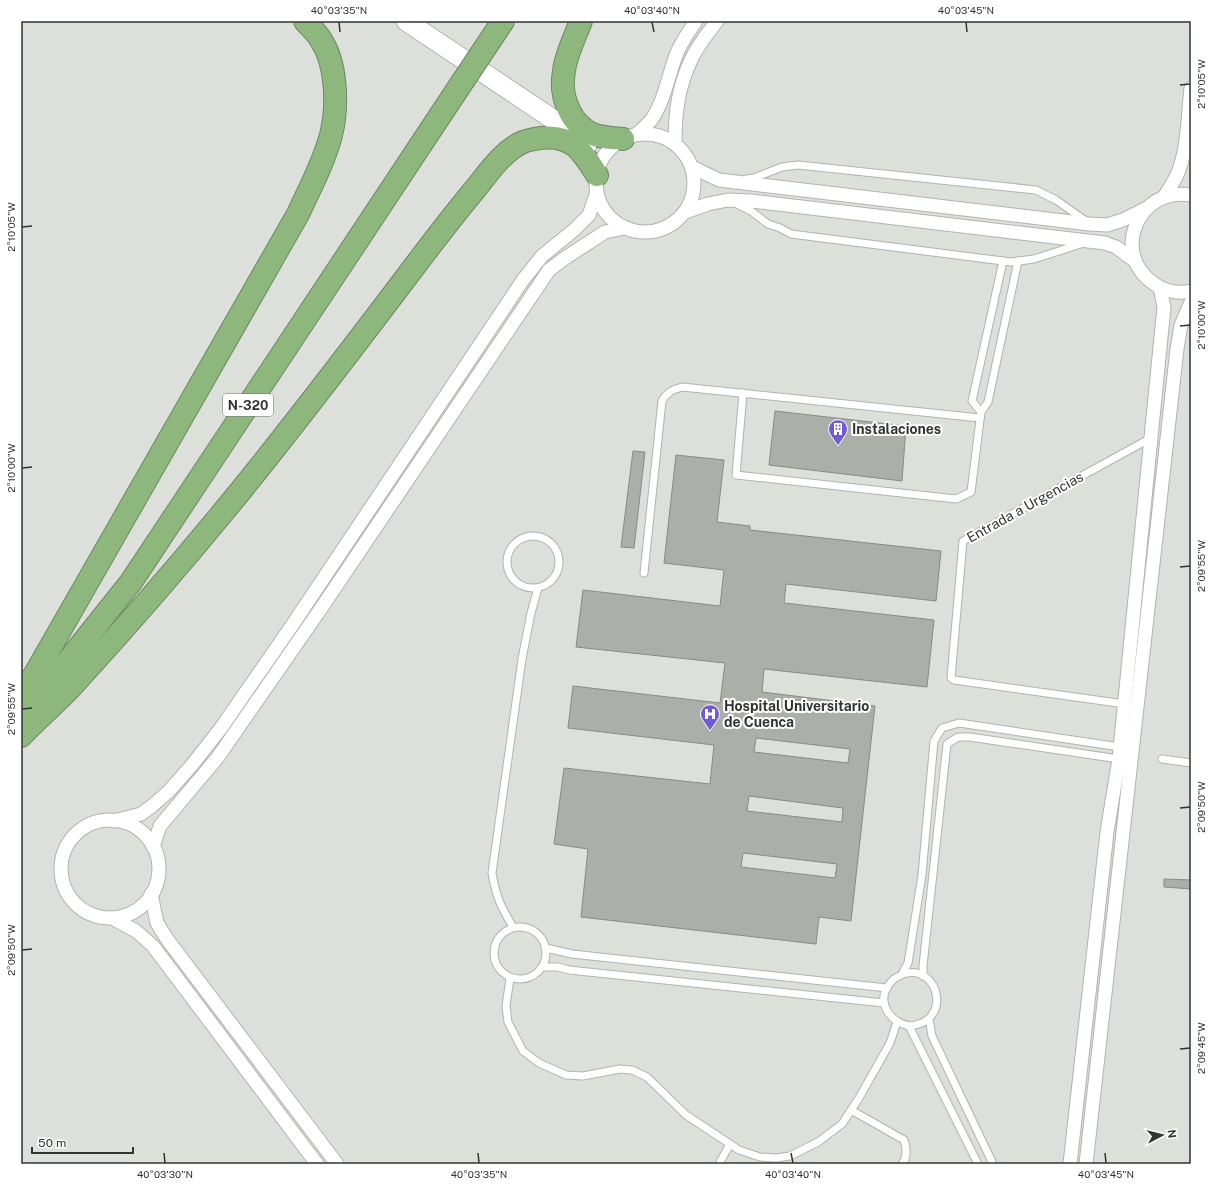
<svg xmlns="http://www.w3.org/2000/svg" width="1212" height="1185" viewBox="0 0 1212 1185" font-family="'Public Sans',sans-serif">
	<rect width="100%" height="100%" fill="#dcdfda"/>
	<g fill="#abaea9" stroke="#878a86" fill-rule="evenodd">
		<polygon points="775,411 906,426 902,481 769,465"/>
		<polygon points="633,451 645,452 634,548 621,547"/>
		<path d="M 676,455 L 724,460 L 717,522 L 750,526 L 750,530 L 941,551 L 936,601 L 786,584 L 784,603 L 934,620 L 927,687 L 764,669 L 762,692 L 875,706 L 851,921 L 819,917 L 816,944 L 581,917 L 588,849 L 554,844 L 564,768 L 710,784 L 714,745 L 568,728 L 573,686 L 720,703 L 725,663 L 576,647 L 583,590 L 720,606 L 724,570 L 664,563 ZM 756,738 L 850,749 L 848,763 L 754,752 ZM 749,796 L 843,808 L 842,822 L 747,811 ZM 743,853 L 837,864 L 835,878 L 741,867 Z"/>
		<polygon points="1164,879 1191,880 1191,889 1164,887"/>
	</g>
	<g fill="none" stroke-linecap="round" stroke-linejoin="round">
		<defs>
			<g id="lane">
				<polyline points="747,179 754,178 782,167 798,165 1036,190 1056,200 1086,221"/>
				<polyline points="735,203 751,211 768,224 780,228 791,234 1011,262 1034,259 1084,243"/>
				<polyline points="1003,261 972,401 981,412 988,402 1018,261"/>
				<polyline points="743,393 736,475 956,499 971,492 981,412"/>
				<circle cx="533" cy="562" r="26"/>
				<path d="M 644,573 L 662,401 C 667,392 672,390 682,387 L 980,418"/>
				<polyline points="1125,704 954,680 951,678 963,541 1151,438"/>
				<polyline points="1162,759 1191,763"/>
				<circle cx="520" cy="953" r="26"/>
				<path d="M 513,927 C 501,907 496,897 492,873 L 522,659 L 531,613 L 538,588"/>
				<polyline points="546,948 572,954 887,988"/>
				<polyline points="543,967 558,967 569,970 884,1003"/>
				<polyline points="902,974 908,963 922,875 934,741 942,728 959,723 1120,747"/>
				<polyline points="923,976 923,966 947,744 958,737 970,737 1119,759"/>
				<polyline points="510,978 506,1006 508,1022 523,1051 539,1063 566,1075 583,1076 620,1069 632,1070 647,1077 686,1115 739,1150 760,1157 776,1158 790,1156 818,1142 842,1124 859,1098 890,1043 897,1022"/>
				<polyline points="929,1019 932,1036 993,1164"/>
				<path d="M 909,1026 C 952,1023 940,967 907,973 C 900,975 895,977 891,982 C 875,1000 888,1021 909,1026 L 978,1164"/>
				<path d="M 851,1110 L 904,1140 C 907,1149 908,1157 902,1164"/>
				<polyline points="719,1164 730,1144"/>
			</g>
			<g id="street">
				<circle cx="645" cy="183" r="49"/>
				<path d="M 637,134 C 642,129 648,124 652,119 C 664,101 668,78 675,58 C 679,45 688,33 696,21"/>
				<path d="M 675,143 C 675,113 678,88 691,60 C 697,46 708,33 717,21"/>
				<polyline points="692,167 719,180 1089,224 1107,225 1123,220 1147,208"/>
				<path d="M 1191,195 C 1139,186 1110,252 1153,283 C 1164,291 1178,294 1191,291"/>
				<path d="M 1164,197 C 1170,188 1177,178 1180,167 C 1188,143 1188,114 1191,88"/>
				<polyline points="685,212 708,204 728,200 751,201 1105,243 1116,247 1135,261"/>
				<circle cx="110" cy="869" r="49"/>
				<polyline points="114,821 141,814 152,806 169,791 192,765 221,728 293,624 523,280 542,256 574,230 589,215 597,192"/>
				<polyline points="153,847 160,826 218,757 322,607 549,270 565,258 605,232 625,228"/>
				<polyline points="151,894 157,923 167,939 337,1164"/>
				<polyline points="112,918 136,931 153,946 317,1164"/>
				<polyline points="1070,1164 1107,832 1119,759 1164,307 1160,288"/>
				<polyline points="1086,1164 1177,349 1181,325 1191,302"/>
			</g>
			<polyline id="secondary" points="406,21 578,136 587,145"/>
			<g id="highway">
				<path d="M 581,21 C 575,37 566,54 564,71 C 559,95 570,126 595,135 C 604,138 614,138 623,139"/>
				<polyline points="481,54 503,21"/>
				<path d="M 21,693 L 35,674 L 298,214 C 310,188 324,162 331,135 C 338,107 337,64 321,40 C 317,33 310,27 305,21"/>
				<polyline points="24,716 131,582 463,81"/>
				<path d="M 21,736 C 37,719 55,704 71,687 C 136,616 199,543 259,468 C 313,400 365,332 417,263 C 436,238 456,212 476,188 C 489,172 503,151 523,142 C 528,140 534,139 540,138 C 572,134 582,151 597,175"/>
			</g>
		</defs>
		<use href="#lane" stroke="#b0b4af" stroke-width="9"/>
		<use href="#street" stroke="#b0b4af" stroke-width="15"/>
		<use href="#secondary" stroke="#b0b4af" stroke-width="21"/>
		<use href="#highway" stroke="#6e8963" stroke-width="24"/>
		<use href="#lane" stroke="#fff" stroke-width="7"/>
		<use href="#street" stroke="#fff" stroke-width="13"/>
		<use href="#secondary" stroke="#fff" stroke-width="19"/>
		<use href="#highway" stroke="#8eb77d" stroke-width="22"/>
		<defs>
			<polyline id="highway-bridge" points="463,81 481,54"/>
		</defs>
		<use href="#highway-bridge" stroke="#6e8963" stroke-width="24" stroke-linecap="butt"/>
		<use href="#highway-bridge" stroke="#8eb77d" stroke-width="22"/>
	</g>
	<path fill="none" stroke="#323432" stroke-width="1.5" d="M 339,22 L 340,32M 652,22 L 654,32M 966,22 L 967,32M 1180,85 L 1190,84M 22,227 L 32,226M 1180,326 L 1190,325M 22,468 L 32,467M 1180,567 L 1190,566M 22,709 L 32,708M 1180,808 L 1190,807M 22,950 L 32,949M 1180,1049 L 1190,1048M 164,1153 L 165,1163M 478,1153 L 479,1163M 791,1153 L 793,1163M 1105,1153 L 1106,1163"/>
	<defs>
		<symbol id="building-pin" viewBox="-11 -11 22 30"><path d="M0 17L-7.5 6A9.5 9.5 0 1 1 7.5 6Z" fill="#6f5bd5" stroke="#fff"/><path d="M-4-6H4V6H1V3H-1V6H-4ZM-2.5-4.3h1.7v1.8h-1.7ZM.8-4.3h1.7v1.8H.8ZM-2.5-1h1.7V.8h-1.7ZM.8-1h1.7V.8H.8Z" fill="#fff"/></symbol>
		<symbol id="hospital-pin" viewBox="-11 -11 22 30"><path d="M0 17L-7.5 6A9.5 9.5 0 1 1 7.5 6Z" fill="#6f5bd5" stroke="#fff"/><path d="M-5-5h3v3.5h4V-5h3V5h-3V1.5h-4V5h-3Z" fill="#fff"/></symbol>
	</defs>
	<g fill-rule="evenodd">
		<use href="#building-pin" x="827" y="418" width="22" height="30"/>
		<use href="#hospital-pin" x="699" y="703" width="22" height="30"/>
	</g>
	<g text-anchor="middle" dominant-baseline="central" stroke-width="4" stroke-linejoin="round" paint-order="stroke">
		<rect fill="#fff" stroke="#707170" stroke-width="1" x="223" y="394" width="50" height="22" rx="3"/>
		<g font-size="13" font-weight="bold" fill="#323432">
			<text x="248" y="405">N-320</text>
		</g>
		<g font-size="14" font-weight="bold" fill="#323432" stroke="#fff" text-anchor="start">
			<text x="852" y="429">Instalaciones</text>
			<text x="724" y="706">Hospital Universitario<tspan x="724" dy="16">de Cuenca</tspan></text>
		</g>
		<g font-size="14" fill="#323432" stroke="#fff">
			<text transform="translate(1025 507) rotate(-29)">Entrada a Urgencias</text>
		</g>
	</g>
	<rect width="1212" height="1185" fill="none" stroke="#ffffff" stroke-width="44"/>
	<g transform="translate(1162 1135) rotate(83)" stroke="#ffffff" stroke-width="3" paint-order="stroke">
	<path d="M0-3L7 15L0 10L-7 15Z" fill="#323432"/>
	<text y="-6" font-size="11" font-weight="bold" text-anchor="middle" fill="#323432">N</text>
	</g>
	<path d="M32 1147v6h101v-6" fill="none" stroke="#323432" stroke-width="2"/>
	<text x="38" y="1147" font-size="12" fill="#323432" stroke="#ffffff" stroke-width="3" paint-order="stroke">50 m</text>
	<rect x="22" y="22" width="1168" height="1141" fill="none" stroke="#323432" stroke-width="1.5"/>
	<g font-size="10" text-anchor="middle" fill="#323432">
		<text x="339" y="14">40°03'35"N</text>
		<text x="652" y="14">40°03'40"N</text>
		<text x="966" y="14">40°03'45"N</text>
		<text transform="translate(1201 84) rotate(-90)" y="4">2°10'05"W</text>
		<text transform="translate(11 227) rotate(-90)" y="4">2°10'05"W</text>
		<text transform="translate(1201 325) rotate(-90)" y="4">2°10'00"W</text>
		<text transform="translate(11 468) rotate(-90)" y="4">2°10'00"W</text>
		<text transform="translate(1201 566) rotate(-90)" y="4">2°09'55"W</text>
		<text transform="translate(11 709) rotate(-90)" y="4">2°09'55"W</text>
		<text transform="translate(1201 807) rotate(-90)" y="4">2°09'50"W</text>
		<text transform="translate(11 950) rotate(-90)" y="4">2°09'50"W</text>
		<text transform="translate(1201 1048) rotate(-90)" y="4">2°09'45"W</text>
		<text x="165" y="1178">40°03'30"N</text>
		<text x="479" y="1178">40°03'35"N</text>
		<text x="793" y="1178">40°03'40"N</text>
		<text x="1106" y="1178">40°03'45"N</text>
	</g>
</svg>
